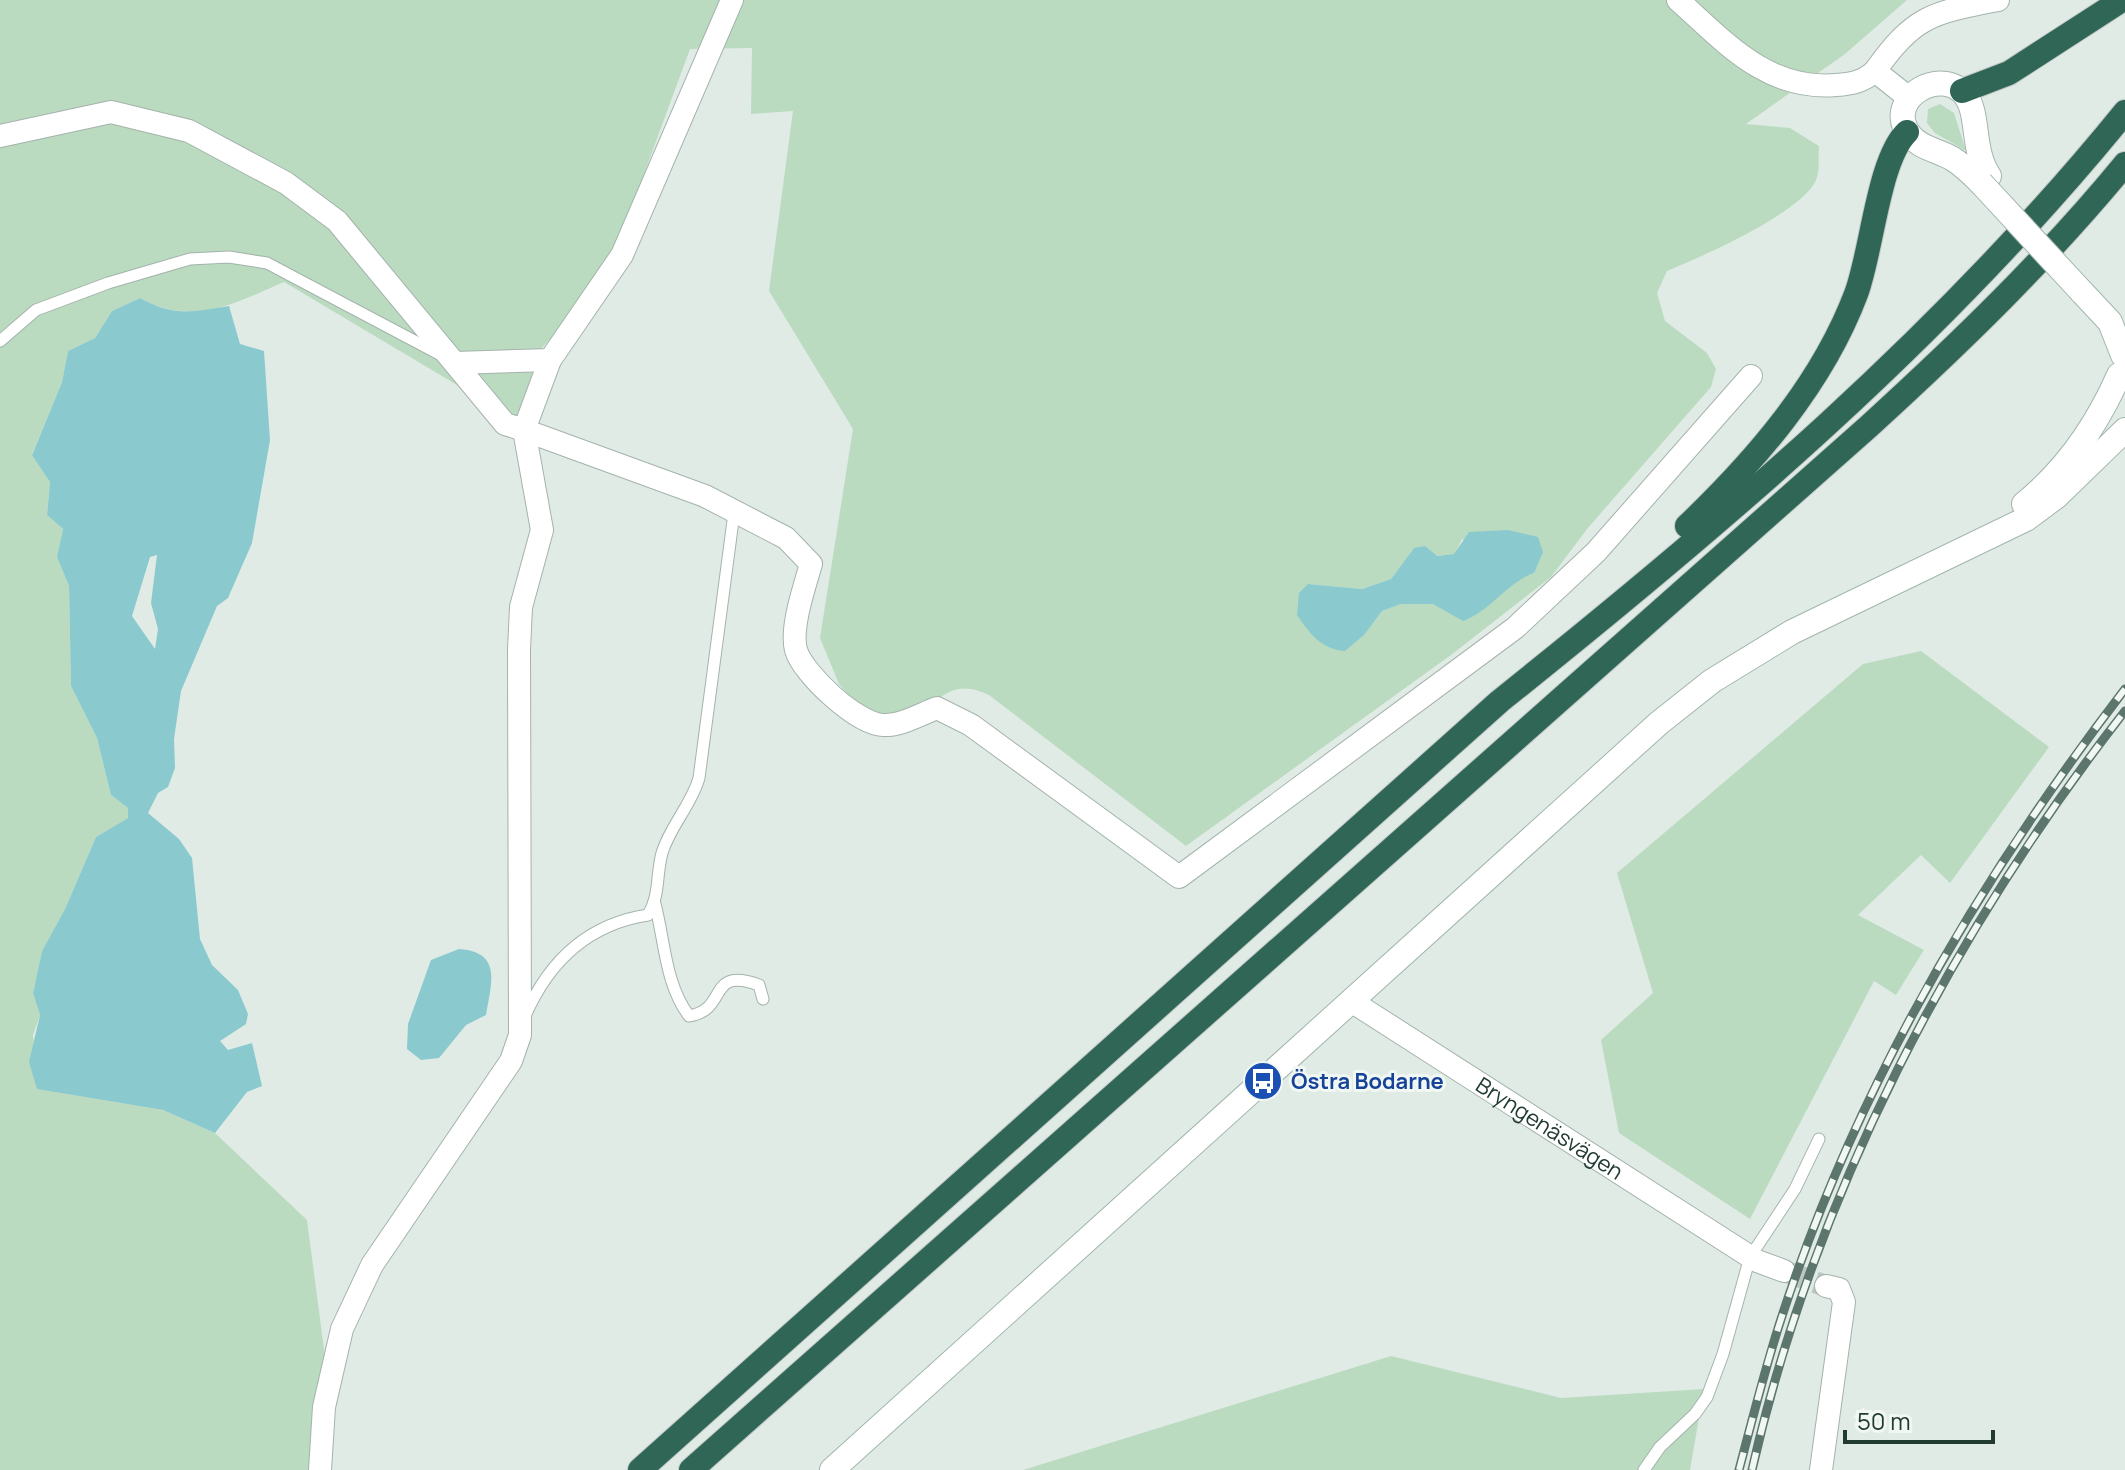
<svg xmlns="http://www.w3.org/2000/svg" width="2125" height="1470" viewBox="0 0 2125 1470" font-family="Manrope,sans-serif">
	<rect width="100%" height="100%" fill="#e1ebe6"/>
	<g fill="#badbc0" fill-rule="evenodd">
		<path d="M 0,0 L 1907,0 L 1845,54 L 1746,124 L 1790,128 L 1819,146 C 1818,155 1820,168 1817,177 C 1809,210 1699,258 1667,271 L 1657,293 L 1665,321 L 1707,353 L 1716,369 L 1711,387 L 1587,529 L 1551,577 L 1451,655 L 1186,846 L 989,695 C 969,685 953,686 936,701 L 926,701 L 897,713 L 875,714 L 859,707 L 839,684 L 820,638 L 853,429 L 769,291 L 793,111 L 751,114 L 752,48 L 690,49 L 616,250 L 582,304 L 541,349 L 516,420 L 284,282 C 233,304 194,327 140,298 L 112,311 L 95,338 L 68,351 L 62,382 L 32,454 L 50,482 L 47,515 L 63,529 L 57,557 L 69,586 L 71,686 L 97,738 L 111,795 L 128,808 L 128,818 L 96,837 L 65,909 L 42,951 L 33,993 L 40,1015 L 33,1035 L 38,1089 L 163,1110 L 215,1133 L 307,1220 L 329,1387 L 316,1470 L 0,1470 ZM 1462,539 L 1534,573 L 1513,581 L 1499,596 L 1446,608 L 1433,604 L 1401,604 L 1382,611 L 1365,634 L 1308,584 L 1362,589 L 1391,579 L 1414,548 L 1436,556 L 1455,554 Z"/>
		<polygon points="1940,104 1954,113 1966,151 1935,133 1927,123 1928,109"/>
		<polygon points="1921,651 2049,747 1950,883 1921,855 1858,915 1924,950 1896,995 1874,981 1750,1219 1619,1133 1601,1040 1653,993 1617,873 1863,664"/>
		<polygon points="1391,1356 1561,1398 1704,1389 1690,1470 1023,1470"/>
	</g>
	<g fill="#8ac9ce" fill-rule="evenodd">
		<path d="M 140,298 C 175,317 192,312 229,306 L 240,344 L 264,351 L 270,440 L 252,543 L 228,598 L 217,606 L 181,691 L 174,739 L 175,768 L 168,787 L 158,793 L 148,813 L 179,839 L 192,858 L 200,939 L 212,965 L 238,990 L 248,1014 L 246,1024 L 220,1041 L 228,1050 L 252,1043 L 262,1086 L 247,1092 L 215,1133 L 163,1110 L 37,1089 L 29,1062 L 40,1015 L 33,993 L 42,951 L 65,909 L 96,837 L 128,818 L 128,808 L 111,795 L 97,738 L 71,686 L 69,586 L 57,557 L 63,529 L 47,515 L 50,482 L 32,455 L 62,382 L 68,351 L 95,338 L 112,311 ZM 157,555 L 151,603 L 158,629 L 155,649 L 132,616 L 150,557 Z"/>
		<path d="M 1508,530 L 1538,537 L 1543,552 L 1534,573 C 1506,583 1492,610 1463,621 L 1433,604 L 1401,604 L 1382,611 L 1365,634 L 1345,651 C 1321,649 1310,634 1297,615 L 1299,593 L 1308,584 L 1362,589 L 1391,579 L 1414,548 L 1425,546 L 1437,556 L 1454,554 L 1469,532 Z"/>
		<path d="M 459,949 C 503,952 491,984 486,1015 L 466,1025 L 439,1058 L 421,1060 L 407,1049 L 408,1024 L 431,960 Z"/>
	</g>
	<g fill="none" stroke-linecap="round" stroke-linejoin="round">
		<polyline stroke="#bbc8c2" stroke-width="22" stroke-dasharray="22 11" stroke-linecap="butt" points="1784,1271 1826,1286"/>
		<defs>
			<g id="lane">
				<polyline points="0,341 36,310 108,283 190,259 229,257 267,263 441,355"/>
				<path d="M 655,904 C 665,942 665,984 689,1016 C 729,1010 706,966 759,985 L 763,999"/>
				<path d="M 525,1016 C 549,961 588,924 648,915 C 660,896 656,875 662,853 C 670,826 691,806 699,778 L 734,513"/>
				<polyline points="1644,1470 1660,1447 1695,1414 1707,1397 1723,1354 1750,1257 1795,1189 1819,1139"/>
			</g>
			<g id="street">
				<path d="M 1678,0 C 1725,42 1767,91 1836,85 C 1851,84 1863,82 1875,71 L 1909,98"/>
				<path d="M 1875,71 C 1915,15 1932,13 1998,0"/>
				<polyline points="0,136 111,112 189,131 286,183 337,221 505,424 524,430 550,360 622,255 732,0"/>
				<polyline points="455,363 550,360"/>
				<path id="s1" d="M 1351,1001 L 1757,1261 L 1784,1271"/>
				<path d="M 320,1470 L 324,1407 L 342,1329 L 372,1265 L 511,1061 L 520,1035 L 519,650 L 521,607 L 542,530 L 524,430 L 705,496 L 786,538 L 811,564 C 805,585 790,628 796,650 C 803,674 857,724 883,725 C 901,726 921,714 937,708 L 971,725 L 1179,877 L 1515,628 L 1596,552 L 1751,376"/>
				<polyline points="1821,1470 1844,1302 1839,1289 1826,1286"/>
			</g>
			<g id="secondary">
				<path d="M 1981,183 C 1972,174 1964,166 1953,159 C 1938,150 1917,148 1907,131 C 1887,97 1942,66 1965,95 C 1980,114 1971,149 1989,176"/>
				<polyline points="2081,291 2110,322 2123,355"/>
				<path d="M 2024,504 C 2067,469 2097,425 2119,375"/>
				<polyline points="832,1470 1659,723 1712,681 1792,632 2026,519 2057,496 2125,430"/>
			</g>
			<g id="highway">
				<polyline points="1962,91 2009,73 2122,0"/>
				<path d="M 1687,526 C 1755,461 1822,384 1856,294 C 1872,252 1878,160 1907,132"/>
				<path d="M 640,1470 L 1500,701 C 1724,522 1944,335 2125,112"/>
				<path d="M 691,1470 L 1868,427 C 1959,344 2047,259 2125,164"/>
			</g>
		</defs>
		<use href="#lane" stroke="#a4b3ac" stroke-width="13"/>
		<use href="#street" stroke="#a4b3ac" stroke-width="24"/>
		<use href="#secondary" stroke="#a0b6ac" stroke-width="26"/>
		<use href="#highway" stroke="#c1c8c6" stroke-width="26"/>
		<use href="#lane" stroke="#fff" stroke-width="11"/>
		<use href="#street" stroke="#fff" stroke-width="22"/>
		<use href="#secondary" stroke="#fff" stroke-width="24"/>
		<use href="#highway" stroke="#2f6656" stroke-width="24"/>
		<defs>
			<g id="rail">
				<path d="M 1739,1470 C 1753,1417 1766,1364 1783,1313 C 1858,1085 1980,878 2125,689"/>
				<path d="M 1752,1470 C 1814,1196 1953,931 2125,711"/>
			</g>
		</defs>
		<use href="#rail" stroke="#5c766d" stroke-width="9"/>
		<use href="#rail" stroke="#f1f8f4" stroke-width="6" stroke-dasharray="18" stroke-linecap="butt"/>
		<defs>
			<polyline id="secondary-bridge" points="1981,183 2081,291"/>
		</defs>
		<use href="#secondary-bridge" stroke="#a0b6ac" stroke-width="26" stroke-linecap="butt"/>
		<use href="#secondary-bridge" stroke="#fff" stroke-width="24"/>
	</g>
	<defs>
		<symbol id="bus-disc" viewBox="-11 -11 22 22"><circle r="9.5" fill="#1a4fb4" stroke="#f1f8f4"/><path d="M-5-6H5V4H4V6H2V4H-2V6H-4V4H-5ZM-3.5-4V0h7V-4ZM-3.5 1.2v1.5H-2V1.2ZM2 1.2v1.5H3.5V1.2Z" fill="#fff"/></symbol>
	</defs>
	<g fill-rule="evenodd">
		<use href="#bus-disc" x="1241" y="1059" width="44" height="44"/>
	</g>
	<g text-anchor="middle" dominant-baseline="central" stroke-width="6" stroke-linejoin="round" paint-order="stroke">
		<g font-size="22" font-weight="bold" fill="#164399" stroke="#f1f8f4" text-anchor="start">
			<text x="1291" y="1081">Östra Bodarne</text>
		</g>
		<g font-size="22" fill="#223b32" stroke="#f1f8f4">
			<text stroke="none"><textPath href="#s1" startOffset="236">Bryngenäsvägen</textPath></text>
		</g>
	</g>
	<path d="M1845 1430v12h148v-12" fill="none" stroke="#223b32" stroke-width="4"/>
	<text x="1857" y="1430" font-size="24" fill="#223b32" stroke="#f1f8f4" stroke-width="6" paint-order="stroke">50 m</text>
</svg>
